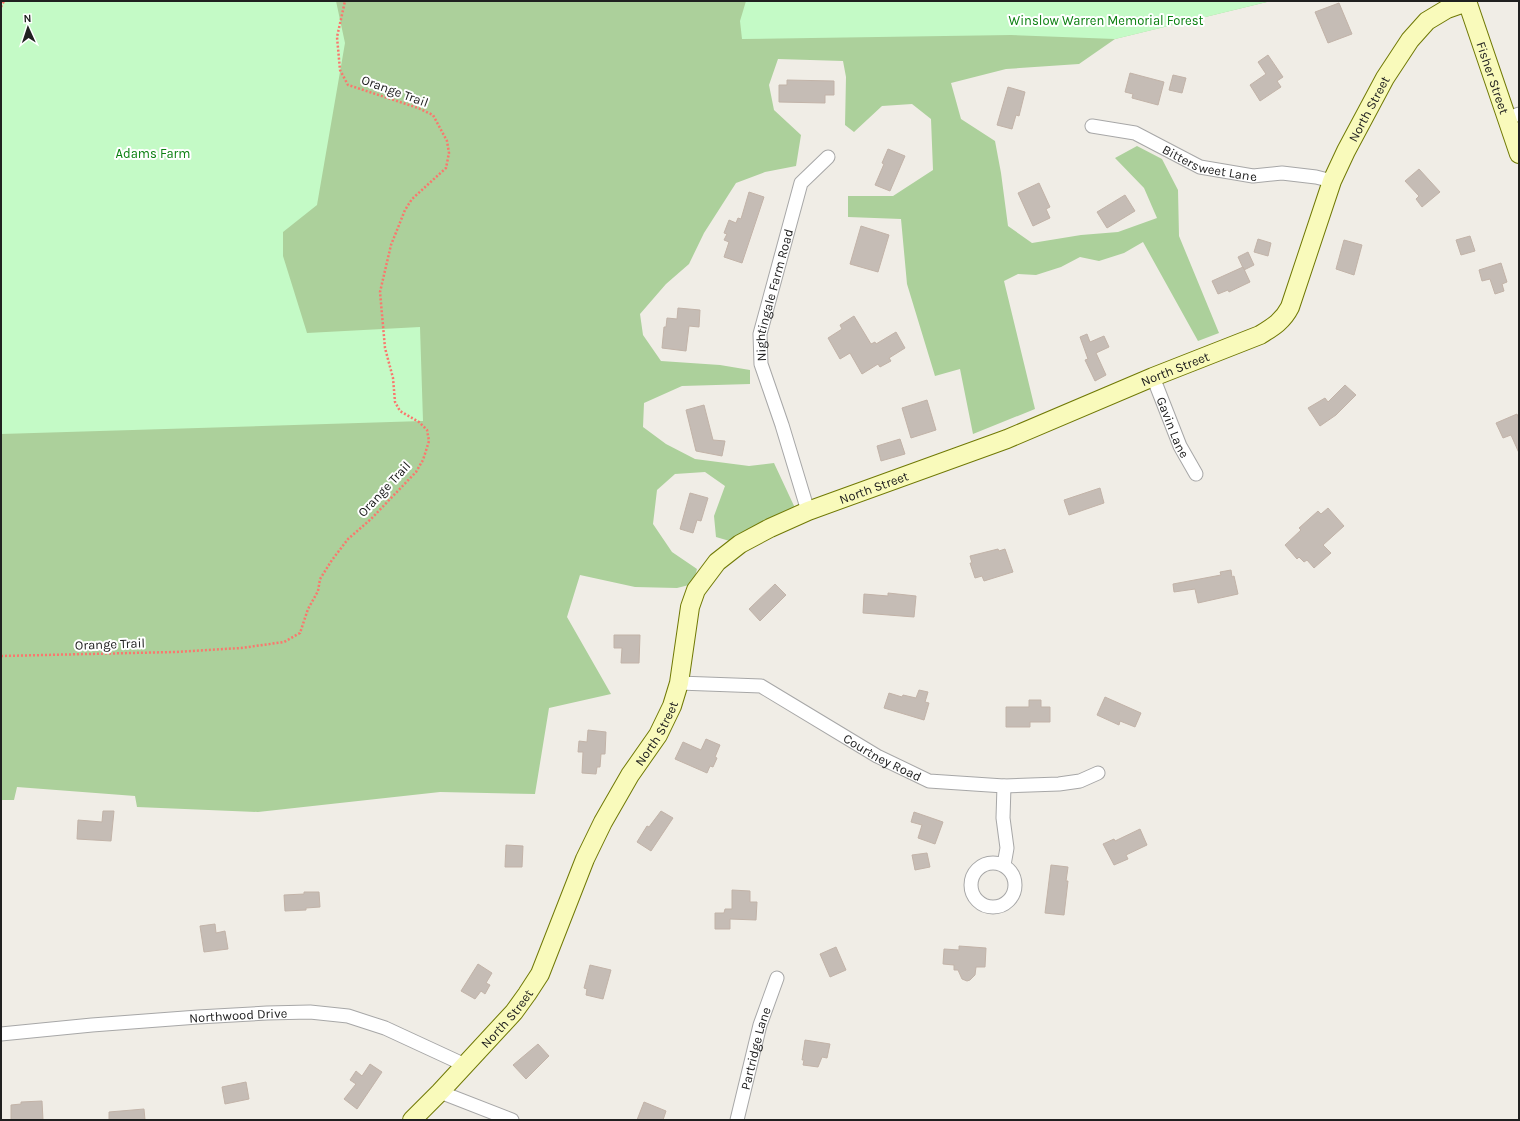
<svg xmlns="http://www.w3.org/2000/svg" width="1520" height="1121" viewBox="0 0 1520 1121" font-family="Karla,sans-serif">
	<rect width="100%" height="100%" fill="#f0ede6"/>
	<polygon fill="#acd09b" points="1,1 1271,1 1115,39 1079,64 1006,69 951,83 961,119 995,141 1001,173 1008,226 1032,243 1081,235 1118,232 1157,218 1144,188 1115,158 1137,146 1162,159 1178,190 1179,236 1219,333 1198,341 1143,242 1124,253 1099,261 1080,257 1061,267 1036,275 1018,274 1004,281 1035,409 973,434 960,369 935,376 907,284 901,219 848,217 848,196 893,196 933,170 931,119 912,104 882,106 854,132 845,125 846,77 843,61 778,59 769,85 774,110 801,135 796,166 765,172 736,183 704,233 689,264 666,284 640,314 643,335 661,361 720,365 750,370 750,384 682,386 644,403 643,427 666,444 695,459 749,466 774,463 795,508 733,542 716,537 714,516 725,486 705,472 675,474 657,490 653,524 672,552 697,569 693,584 677,588 635,587 580,575 567,617 611,694 549,708 535,794 440,792 258,812 137,807 135,796 17,787 14,800 1,800"/>
	<g fill="#c4fac6">
		<polygon points="1,1 336,1 345,43 317,205 283,232 283,256 307,333 420,327 423,421 1,434"/>
		<polygon points="746,1 1271,1 1115,39 1011,35 742,39 740,21"/>
	</g>
	<g fill="#c5bcb5" stroke="#c2b3a8">
		<polygon points="1339,3 1352,34 1328,43 1315,12"/>
		<polygon points="1268,55 1283,77 1277,81 1281,87 1260,101 1250,85 1266,74 1258,62"/>
		<polygon points="1130,73 1164,82 1158,105 1132,98 1133,94 1125,92"/>
		<polygon points="1173,75 1186,78 1182,93 1169,90"/>
		<polygon points="787,80 834,81 834,95 825,95 825,103 779,102 779,85 787,85"/>
		<polygon points="1008,87 1025,92 1019,116 1016,115 1012,129 997,125"/>
		<polygon points="888,149 905,156 890,191 875,185 884,164 882,163"/>
		<polygon points="1419,169 1440,192 1422,207 1416,199 1419,196 1405,181"/>
		<polygon points="1039,183 1050,207 1046,209 1050,218 1033,226 1018,193"/>
		<polygon points="749,192 764,197 742,263 724,257 729,242 724,240 727,234 724,233 729,220 736,223 738,218 741,219"/>
		<polygon points="1125,195 1135,211 1107,228 1097,212"/>
		<polygon points="861,226 889,235 878,272 850,264"/>
		<polygon points="1470,236 1475,251 1461,255 1456,240"/>
		<polygon points="1258,239 1271,243 1268,256 1254,252"/>
		<polygon points="1344,240 1362,245 1354,275 1336,269"/>
		<polygon points="1248,252 1254,265 1244,270 1238,257"/>
		<polygon points="1501,263 1507,282 1502,284 1504,291 1495,294 1490,279 1482,281 1479,270"/>
		<polygon points="1243,267 1250,282 1229,292 1228,290 1218,294 1212,281"/>
		<polygon points="678,308 700,310 699,327 689,326 686,351 662,348 664,327 666,327 667,318 677,319"/>
		<polygon points="854,316 871,344 875,342 876,344 896,332 905,348 889,358 891,361 880,367 878,364 862,374 850,353 840,359 828,338 842,329 840,325"/>
		<polygon points="1087,334 1090,342 1104,336 1109,347 1096,353 1106,375 1095,381 1085,360 1088,359 1080,337"/>
		<polygon points="1345,385 1356,395 1336,415 1320,426 1308,408 1325,398 1328,402"/>
		<polygon points="927,400 936,430 911,438 902,408"/>
		<polygon points="704,405 713,440 725,441 722,456 696,451 686,410"/>
		<polygon points="1517,414 1519,420 1519,453 1511,435 1503,438 1496,423"/>
		<polygon points="900,439 905,454 881,461 877,446"/>
		<polygon points="1100,488 1104,503 1069,515 1064,500"/>
		<polygon points="690,493 708,498 701,521 697,520 693,533 680,529"/>
		<polygon points="1328,508 1344,526 1323,545 1331,553 1314,568 1307,560 1304,562 1299,557 1297,559 1285,545 1301,530 1299,528 1318,511 1321,514"/>
		<polygon points="998,549 999,551 1005,549 1013,572 984,581 982,576 975,578 970,563 972,563 970,556"/>
		<polygon points="1231,570 1232,577 1234,576 1238,594 1198,603 1195,589 1174,592 1173,584 1221,575 1220,572"/>
		<polygon points="775,584 786,595 760,621 749,609"/>
		<polygon points="888,593 916,596 914,617 863,613 864,594 888,596"/>
		<polygon points="614,635 640,635 639,663 621,663 622,648 614,648"/>
		<polygon points="919,690 928,692 925,702 929,703 924,720 884,708 889,693 902,697 903,695 916,698"/>
		<polygon points="1105,697 1141,713 1135,727 1120,721 1119,725 1097,715"/>
		<polygon points="1029,700 1041,700 1041,707 1050,707 1050,722 1030,722 1030,727 1006,727 1006,707 1029,707"/>
		<polygon points="588,730 606,732 605,754 601,754 600,767 597,767 596,774 582,773 583,752 578,752 579,741 587,742"/>
		<polygon points="706,739 720,745 715,757 717,758 713,767 710,766 707,773 675,759 683,742 701,750"/>
		<polygon points="103,811 114,811 111,841 77,839 78,820 102,822"/>
		<polygon points="661,811 673,818 651,851 637,842 647,826 649,827"/>
		<polygon points="914,812 943,822 935,844 918,838 922,825 911,822"/>
		<polygon points="1140,829 1147,845 1126,855 1128,859 1114,865 1103,844 1114,839 1115,841"/>
		<polygon points="506,845 523,846 522,867 505,867"/>
		<polygon points="927,853 930,867 915,870 912,855"/>
		<polygon points="1051,865 1068,867 1066,881 1068,881 1064,915 1045,913"/>
		<polygon points="732,890 750,891 750,902 757,902 756,920 730,919 730,929 715,929 715,913 724,913 725,909 732,909"/>
		<polygon points="304,892 319,892 320,907 306,908 306,910 285,911 284,895 304,894"/>
		<polygon points="215,924 216,933 225,931 228,949 204,952 200,926"/>
		<polygon points="959,946 986,948 985,967 976,967 975,975 970,980 967,981 962,979 958,970 954,970 954,965 943,964 944,949 959,950"/>
		<polygon points="836,947 846,970 830,977 820,954"/>
		<polygon points="478,964 492,973 486,983 490,985 485,994 481,991 475,999 461,991"/>
		<polygon points="590,965 611,970 603,999 586,995 587,989 584,988"/>
		<polygon points="805,1040 830,1044 827,1058 822,1057 818,1067 803,1065 804,1060 802,1060"/>
		<polygon points="538,1044 549,1056 526,1079 513,1065"/>
		<polygon points="370,1064 382,1072 357,1109 344,1099 356,1084 350,1080 356,1071 362,1076"/>
		<polygon points="246,1082 249,1099 225,1104 222,1087"/>
		<polygon points="42,1101 43,1120 11,1120 11,1105 21,1104 21,1102"/>
		<polygon points="644,1102 666,1111 663,1120 637,1120"/>
		<polygon points="144,1109 145,1120 109,1120 109,1112"/>
	</g>
	<g fill="none" stroke-linecap="round" stroke-linejoin="round">
		<defs>
			<g id="street">
				<polyline points="1506,119 1519,114"/>
				<path id="s1" d="M 1092,126 L 1135,133 L 1200,167 L 1253,176 L 1282,173 L 1316,177 L 1332,181"/>
				<path id="s2" d="M 1153,377 L 1180,446 L 1196,474"/>
				<path id="s3" d="M 808,511 L 782,425 L 761,364 L 760,334 L 801,183 L 828,157"/>
				<path id="s4" d="M 679,683 L 761,686 L 877,756 L 929,781 L 1004,786 L 1059,784 L 1080,781 L 1098,773"/>
				<polyline points="1004,786 1003,818 1007,848 1004,865"/>
				<circle cx="993" cy="885" r="22"/>
				<path id="s5" d="M 1,1034 L 92,1025 L 198,1017 L 267,1013 L 310,1012 L 348,1016 L 385,1028 L 465,1065"/>
				<polyline points="440,1092 512,1120"/>
				<path id="s6" d="M 737,1120 L 760,1025 L 777,978"/>
			</g>
			<g id="secondary">
				<path id="s7" d="M 1467,1 L 1519,154"/>
				<path id="s8" d="M 412,1120 L 440,1092 L 514,1012 L 527,994 L 540,974 L 585,859 L 603,822 L 630,775 L 658,735 L 672,706 L 679,683 L 690,607 L 696,590 L 717,562 L 740,544 L 770,528 L 808,511 L 1007,439 L 1153,377 L 1260,335 C 1273,327 1283,321 1290,307 L 1332,181 L 1346,151 L 1385,78 L 1410,40 L 1427,21 L 1447,9 L 1467,2"/>
			</g>
		</defs>
		<use href="#street" stroke="#a7a7a7" stroke-width="15"/>
		<use href="#secondary" stroke="#707905" stroke-width="20"/>
		<g stroke="#fa776d" stroke-width="2.5" stroke-dasharray="2 2" stroke-linecap="butt">
			<polyline points="1,7 4,1"/>
			<polyline points="1,656 175,652 241,648 284,642 300,633 308,609 318,591 320,579 332,560 348,539 371,519 416,472 423,460 429,441 427,430 419,422 400,411 395,402 393,378 385,348 380,292 391,245 405,210 412,199 446,168 449,153 447,141 433,115 418,108 348,85 340,70 337,37 345,1"/>
		</g>
		<use href="#street" stroke="#fff" stroke-width="13"/>
		<use href="#secondary" stroke="#f9fabb" stroke-width="18"/>
	</g>
	<g text-anchor="middle" dominant-baseline="central" stroke-width="4" stroke-linejoin="round" paint-order="stroke">
		<g font-size="13" fill="#0b8011" stroke="#fff">
			<text x="1106" y="20">Winslow Warren Memorial Forest</text>
			<text x="153" y="153">Adams Farm</text>
		</g>
		<g font-size="13" fill="#202020" stroke="#fff">
			<text stroke="none"><textPath href="#s7" startOffset="81">Fisher Street</textPath></text>
			<text transform="translate(395 91) rotate(20)">Orange Trail</text>
			<text stroke="none"><textPath href="#s8" startOffset="1494">North Street</textPath></text>
			<text stroke="none"><textPath href="#s1" startOffset="125">Bittersweet Lane</textPath></text>
			<text stroke="none"><textPath href="#s3" startOffset="225">Nightingale Farm Road</textPath></text>
			<text stroke="none"><textPath href="#s8" startOffset="1147">North Street</textPath></text>
			<text stroke="none"><textPath href="#s2" startOffset="54">Gavin Lane</textPath></text>
			<text stroke="none"><textPath href="#s8" startOffset="823">North Street</textPath></text>
			<text transform="translate(384 489) rotate(-47)">Orange Trail</text>
			<text transform="translate(110 644) rotate(-2)">Orange Trail</text>
			<text stroke="none"><textPath href="#s8" startOffset="463">North Street</textPath></text>
			<text stroke="none"><textPath href="#s4" startOffset="223">Courtney Road</textPath></text>
			<text stroke="none"><textPath href="#s5" startOffset="238">Northwood Drive</textPath></text>
			<text stroke="none"><textPath href="#s8" startOffset="139">North Street</textPath></text>
			<text stroke="none"><textPath href="#s6" startOffset="74">Partridge Lane</textPath></text>
		</g>
	</g>
	<rect width="1520" height="1121" fill="none" stroke="#202020" stroke-width="4"/>
	<g transform="translate(28 28) rotate(357)" stroke="#ffffff" stroke-width="3" paint-order="stroke">
	<path d="M0-3L7 15L0 10L-7 15Z" fill="#202020"/>
	<text y="-6" font-size="11" font-weight="bold" text-anchor="middle" fill="#202020">N</text>
	</g>
</svg>
